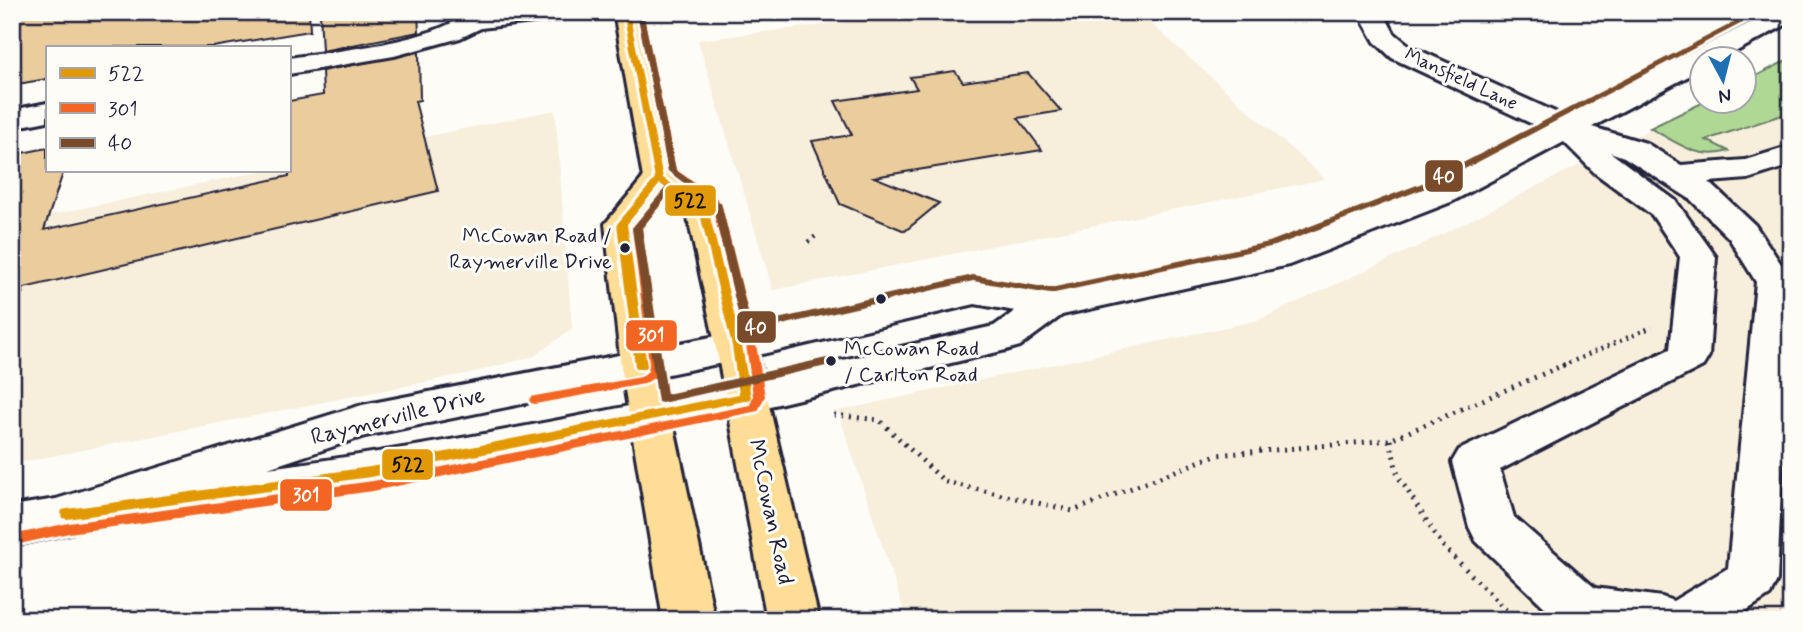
<svg xmlns="http://www.w3.org/2000/svg" width="1803" height="632" viewBox="0 0 1803 632" font-family="Mynerve,sans-serif">
	<rect width="100%" height="100%" fill="#fdfcf7"/>
	<filter id="ink" filterUnits="userSpaceOnUse"><feTurbulence type="fractalNoise" baseFrequency=".0143" numOctaves="2"/><feDisplacementMap in="SourceGraphic" scale="14" xChannelSelector="R" yChannelSelector="G"/><feConvolveMatrix kernelMatrix="1 2 1 2 8 2 1 2 1" color-interpolation-filters="sRGB"/></filter>
	<g filter="url(#ink)">
		<g fill="#f7eedc">
			<polygon points="931,12 1138,12 1325,179 773,290 698,40"/>
			<polygon points="1791,58 1791,620 907,620 838,411 1259,320 1421,245 1704,102 1744,102 1744,82"/>
			<polygon points="555,110 572,329 534,356 470,373 12,464 12,223 267,170 289,170 289,165"/>
		</g>
		<path fill="#afd894" stroke="#687d68" stroke-width="2" d="M 1791,58 L 1791,112 L 1706,140 L 1729,151 C 1698,161 1676,142 1650,128 L 1704,102 L 1744,102 L 1744,82 Z"/>
		<g fill="#eacc9d" stroke="#22223b" stroke-width="2">
			<polygon points="12,12 309,12 310,31 213,47 47,47 47,79 12,85"/>
			<polygon points="320,12 418,12 419,32 322,51"/>
			<polygon points="419,52 420,100 415,101 438,191 24,288 18,305 12,304 12,155 47,148 47,170 64,170 44,230 289,176 289,101 323,95 322,71"/>
			<polygon points="955,71 963,82 1028,73 1061,111 1018,118 1042,150 874,177 939,203 905,231 840,204 812,141 852,135 835,101 917,89 910,77"/>
		</g>
		<g fill="none" stroke-linecap="round" stroke-linejoin="round">
			<defs>
				<g id="minor">
					<path d="M 470,12 L 572,12 L 569,17 L 560,19 L 481,28 L 460,38 L 394,56 L 289,74 L 289,58 C 339,50 430,43 470,12 Z"/>
					<path d="M 1358,12 L 1383,12 L 1394,33 L 1410,46 L 1566,117 L 1771,12 L 1791,12 L 1791,22 L 1720,60 L 1702,60 L 1702,69 L 1592,127 L 1646,143 L 1681,165 L 1745,160 L 1791,146 L 1791,165 L 1748,179 L 1709,182 L 1755,225 L 1791,279 L 1777,580 L 1770,595 L 1732,620 L 1558,620 L 1476,541 L 1469,527 L 1452,462 L 1459,450 L 1670,349 L 1680,257 L 1652,215 L 1595,173 L 1564,142 L 1451,202 L 1289,265 L 1062,315 L 1020,346 L 1006,350 L 745,412 L 370,490 L 173,518 L 156,512 L 153,505 L 113,518 L 110,524 L 12,546 L 12,506 L 56,499 L 362,405 L 737,332 L 975,280 L 1050,293 L 1267,248 L 1427,188 L 1543,129 L 1392,58 L 1375,42 ZM 1610,152 L 1624,157 L 1690,199 L 1729,238 L 1756,282 L 1728,568 L 1673,601 L 1662,597 L 1595,588 L 1514,517 L 1500,470 L 1703,366 L 1709,356 L 1716,257 L 1676,201 ZM 975,304 L 1015,311 L 994,326 C 754,380 512,436 268,468 L 365,436 L 737,360 Z"/>
					<polygon points="47,103 47,121 12,128 12,110"/>
				</g>
				<polygon id="major" points="614,12 638,12 674,175 715,202 720,209 759,362 819,620 767,620 719,362 687,213 662,196 639,225 661,366 715,620 663,620 621,366 605,224 643,178"/>
			</defs>
			<use href="#minor" stroke="#22223b" stroke-width="6"/>
			<use href="#major" stroke="#22223b" stroke-width="6"/>
			<g stroke="#22223b" stroke-width="4.5" stroke-dasharray="2 5" stroke-linecap="butt">
				<polyline points="808,242 817,235"/>
				<polyline points="1562,366 1652,327"/>
			</g>
			<g stroke="#22223b" stroke-width="5" stroke-dasharray="2 6" stroke-linecap="butt">
				<polyline points="834,415 879,420 945,482 1073,511 1216,455 1390,440 1566,364"/>
				<polyline points="1390,440 1398,476 1443,546 1505,609 1520,618"/>
			</g>
			<use href="#minor" fill="#fdfcf7" fill-rule="evenodd"/>
			<use href="#major" fill="#fedd96" fill-rule="evenodd"/>
			<defs>
				<polygon id="bus-1" points="623,12 629,12 663,178 708,209 742,346 751,397 749,400 370,477 67,519 62,518 61,514 62,510 67,509 370,467 739,394 732,346 699,210 660,184 627,224 647,366 645,369 637,369 635,366 617,224 655,179"/>
				<g id="bus-2">
					<polygon points="637,12 643,12 676,170 715,196 722,206 756,344 765,396 758,411 373,491 69,533 15,545 12,545 12,535 69,523 373,481 750,405 753,396 746,344 712,206 709,200 668,171"/>
					<polygon points="670,185 674,188 642,228 661,364 657,376 644,384 535,404 531,403 529,400 531,397 535,396 641,377 648,371 649,364 632,228 667,186"/>
				</g>
				<g id="bus-3">
					<polygon points="637,12 643,12 676,170 721,203 751,325 973,275 1050,288 1269,242 1430,180 1754,12 1763,12 1436,184 1275,246 1050,294 973,281 747,333 742,329 712,204 668,171"/>
					<polygon points="670,185 674,188 642,228 667,394 831,357 835,358 837,361 835,364 662,403 658,402 632,228 667,186"/>
				</g>
			</defs>
			<use href="#bus-1" stroke="#fdfcf7" stroke-width="6"/>
			<use href="#bus-2" stroke="#fdfcf7" stroke-width="6"/>
			<use href="#bus-3" stroke="#fdfcf7" stroke-width="6"/>
			<use href="#bus-1" fill="#e29906" fill-rule="evenodd"/>
			<use href="#bus-2" fill="#f26522" fill-rule="evenodd"/>
			<use href="#bus-3" fill="#7a4b2a" fill-rule="evenodd"/>
		</g>
	</g>
	<g fill="#22223b" stroke="#fdfcf7" stroke-width="2.5">
		<circle cx="625" cy="248" r="6"/>
		<circle cx="881" cy="299" r="6"/>
		<circle cx="831" cy="361" r="6"/>
	</g>
	<g text-anchor="middle" dominant-baseline="central" stroke-width="6" stroke-linejoin="round" paint-order="stroke">
		<g font-size="19" fill="#22223b" stroke="#fdfcf7">
			<text transform="translate(1461 79) rotate(25)">Mansfield Lane</text>
		</g>
		<g font-size="21" fill="#22223b" stroke="#fdfcf7" text-anchor="end">
			<text x="612" y="236">McCowan Road /<tspan x="612" dy="26">Raymerville Drive</tspan></text>
			<text x="844" y="349" text-anchor="start">McCowan Road<tspan x="844" dy="26">/ Carlton Road</tspan></text>
		</g>
		<g font-size="23" fill="#22223b" stroke="#fdfcf7">
			<text transform="translate(398 417) rotate(-14)">Raymerville Drive</text>
			<text transform="translate(770 512) rotate(78)">McCowan Road</text>
		</g>
	</g>
	<g stroke="#fdfcf7" stroke-width="2.5">
		<rect x="1424" y="159" width="40" height="34" rx="7" fill="#7a4b2a"/>
		<rect x="664" y="184" width="53" height="33" rx="7" fill="#e29906"/>
		<rect x="736" y="310" width="41" height="34" rx="7" fill="#7a4b2a"/>
		<rect x="625" y="319" width="53" height="33" rx="7" fill="#f26522"/>
		<rect x="381" y="448" width="53" height="33" rx="7" fill="#e29906"/>
		<rect x="279" y="478" width="54" height="34" rx="7" fill="#f26522"/>
	</g>
	<g font-size="19" text-anchor="middle" font-weight="bold" fill="#fff">
		<text x="1444" y="183">40</text>
		<text x="756" y="334">40</text>
		<text x="651" y="342">301</text>
		<text x="306" y="502">301</text>
	</g>
	<g font-size="19" text-anchor="middle" font-weight="bold" fill="#111">
		<text x="690" y="207">522</text>
		<text x="408" y="471">522</text>
	</g>
	<rect width="1803" height="632" fill="none" stroke="#fdfcf7" stroke-width="42"/>
	<rect x="21" y="21" width="1761" height="590" fill="none" stroke="#22223b" stroke-width="2.5" filter="url(#ink)"/>
	<rect x="46" y="46" width="245" height="126" fill="#fdfcf7" stroke="#a5a5ac" stroke-width="2"/>
	<rect x="60" y="68" width="35" height="10" fill="#e29906" stroke="#a5a5ac" stroke-width="2"/>
	<text x="108" y="80" font-size="21" fill="#22223b">522</text>
	<rect x="60" y="103" width="35" height="10" fill="#f26522" stroke="#a5a5ac" stroke-width="2"/>
	<text x="108" y="116" font-size="21" fill="#22223b">301</text>
	<rect x="60" y="138" width="35" height="10" fill="#7a4b2a" stroke="#a5a5ac" stroke-width="2"/>
	<text x="108" y="150" font-size="21" fill="#22223b">40</text>
	<g transform="translate(1723 80) rotate(173)"><circle r="33" fill="#fdfcf7" stroke="#a5a5ac" stroke-width="2"/>
	<path d="M0-5L12 26L0 18L-12 26Z" fill="#1f6fb2"/>
	<text y="-10" font-size="19" font-weight="bold" text-anchor="middle" fill="#22223b">N</text>
	</g>
</svg>
